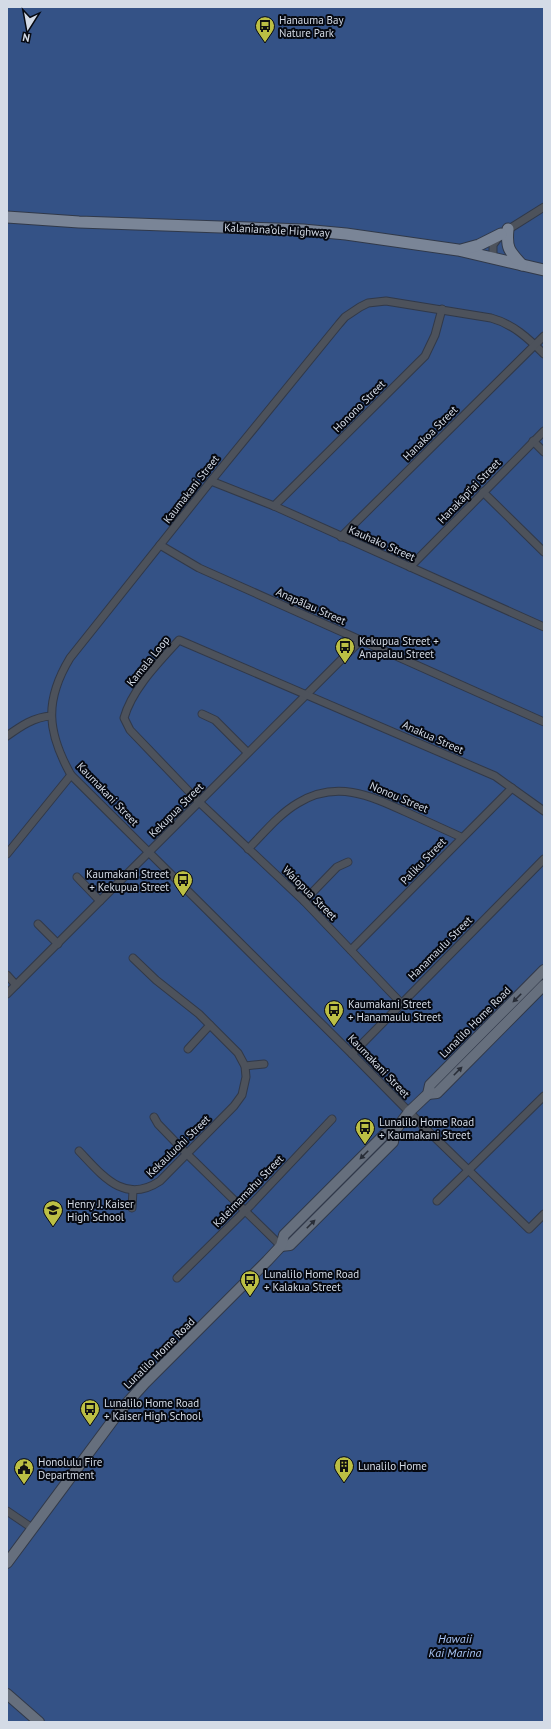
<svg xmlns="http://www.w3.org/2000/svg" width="551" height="1729" viewBox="0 0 551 1729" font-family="'PT Sans',sans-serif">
	<rect width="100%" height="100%" fill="#161f30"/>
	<rect fill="#345286" x="7" y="7" width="537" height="1715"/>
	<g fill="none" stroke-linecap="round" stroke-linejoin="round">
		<defs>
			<g id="street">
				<polyline points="493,258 493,245 501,234 544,207"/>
				<path d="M 544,354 C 528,338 513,324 491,318 L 386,301 L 368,303 L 360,307 L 345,317 L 339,324 L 211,481 L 70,658 C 44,701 47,732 71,775 L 352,1054 L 421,1124 L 529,1229 L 544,1214"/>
				<polyline points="533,441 544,452"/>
				<polyline points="211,481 274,506 544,627"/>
				<polyline points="483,492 544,552"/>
				<polyline points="274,506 425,356 435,335 442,309"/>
				<polyline points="341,537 544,336"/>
				<polyline points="160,545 199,568 544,722"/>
				<polyline points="410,567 544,431"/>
				<polyline points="202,714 215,720 247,752"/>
				<path d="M 7,736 C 21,726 34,717 51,716"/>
				<path d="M 248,849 C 264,833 279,814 298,803 C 336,780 369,795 406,812 C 424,820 443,829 461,837"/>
				<polyline points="7,854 71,775"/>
				<polyline points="77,877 100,901"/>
				<polyline points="304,901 337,867 348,862"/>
				<polyline points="38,924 58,944"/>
				<polyline points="351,950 512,788"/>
				<polyline points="7,975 16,985"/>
				<polyline points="7,994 360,641"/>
				<path d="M 401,1003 L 304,901 L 199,802 L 130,730 L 124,718 C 132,689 159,662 179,640 L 495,776 L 544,811"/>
				<polyline points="188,1049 210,1025"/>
				<polyline points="352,1054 544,859"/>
				<polyline points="245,1066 264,1064"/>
				<polyline points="154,1117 158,1124 187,1154 281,1246"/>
				<path d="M 79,1151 C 102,1175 124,1205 160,1181 L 234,1106 L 242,1095 L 246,1077 L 245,1066 L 238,1053 L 199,1014 L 156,980 L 133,958"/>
				<polyline points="437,1201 544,1096"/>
				<polyline points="132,1208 133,1190"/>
				<polyline points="177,1278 250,1206 332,1119"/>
				<polyline points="7,1511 32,1528"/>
			</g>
			<g id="secondary">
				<polyline points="428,1094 437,1093 544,985"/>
				<polyline points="281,1246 290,1245 393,1142 394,1132 409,1112 428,1094 430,1085 544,970"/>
				<polyline points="7,1563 119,1412 145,1383 267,1261 281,1246 284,1235 385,1134 394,1132"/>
				<polyline points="7,1694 39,1722"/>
			</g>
			<g id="primary">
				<polyline points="7,217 79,222 303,230 346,234 458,250 544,270"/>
				<path d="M 508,229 C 506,248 509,251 522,265"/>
				<polyline points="461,250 479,245 501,234"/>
			</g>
		</defs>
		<use href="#street" stroke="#313949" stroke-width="9"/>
		<use href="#secondary" stroke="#313949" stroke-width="12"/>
		<use href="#primary" stroke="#313949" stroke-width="13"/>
		<use href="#street" stroke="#4d525b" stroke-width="7"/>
		<use href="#secondary" stroke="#666f7d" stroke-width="10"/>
		<use href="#primary" stroke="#7a8597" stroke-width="11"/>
	</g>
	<defs><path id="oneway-solid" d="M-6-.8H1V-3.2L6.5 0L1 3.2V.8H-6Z"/></defs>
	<g fill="#282d37">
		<use href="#oneway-solid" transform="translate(517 998) rotate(135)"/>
		<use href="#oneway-solid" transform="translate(458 1071) rotate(-45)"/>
		<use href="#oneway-solid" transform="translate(364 1155) rotate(135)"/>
		<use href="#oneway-solid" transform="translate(311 1224) rotate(-45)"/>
	</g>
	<defs>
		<symbol id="bus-pin" viewBox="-11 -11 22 30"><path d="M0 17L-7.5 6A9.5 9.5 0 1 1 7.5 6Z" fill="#bcbf44" stroke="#060911"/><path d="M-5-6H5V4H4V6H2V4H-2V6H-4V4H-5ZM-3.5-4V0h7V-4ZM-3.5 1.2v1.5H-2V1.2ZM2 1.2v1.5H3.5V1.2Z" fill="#111"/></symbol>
		<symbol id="school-pin" viewBox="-11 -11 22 30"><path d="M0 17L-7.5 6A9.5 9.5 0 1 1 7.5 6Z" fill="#bcbf44" stroke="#060911"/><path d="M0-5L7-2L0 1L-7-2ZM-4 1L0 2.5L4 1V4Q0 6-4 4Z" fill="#111"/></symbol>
		<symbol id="building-pin" viewBox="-11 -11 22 30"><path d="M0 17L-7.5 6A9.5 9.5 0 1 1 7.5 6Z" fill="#bcbf44" stroke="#060911"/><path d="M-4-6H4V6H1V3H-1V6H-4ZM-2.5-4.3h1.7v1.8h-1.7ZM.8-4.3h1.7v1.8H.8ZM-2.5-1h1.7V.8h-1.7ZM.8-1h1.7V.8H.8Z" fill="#111"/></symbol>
		<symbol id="civic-pin" viewBox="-11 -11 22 30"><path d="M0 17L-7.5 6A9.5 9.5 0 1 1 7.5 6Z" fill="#bcbf44" stroke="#060911"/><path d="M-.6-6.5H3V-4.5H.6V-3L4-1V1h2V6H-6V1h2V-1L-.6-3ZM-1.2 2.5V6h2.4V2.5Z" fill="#111"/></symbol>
	</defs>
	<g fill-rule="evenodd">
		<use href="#bus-pin" x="254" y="15" width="22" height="30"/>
		<use href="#bus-pin" x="334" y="636" width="22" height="30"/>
		<use href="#bus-pin" x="172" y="869" width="22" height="30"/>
		<use href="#bus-pin" x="323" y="999" width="22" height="30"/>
		<use href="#bus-pin" x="354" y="1117" width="22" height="30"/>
		<use href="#school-pin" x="42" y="1199" width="22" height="30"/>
		<use href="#bus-pin" x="239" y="1269" width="22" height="30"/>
		<use href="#bus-pin" x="79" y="1398" width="22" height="30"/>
		<use href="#building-pin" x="333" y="1455" width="22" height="30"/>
		<use href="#civic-pin" x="13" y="1457" width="22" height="30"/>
	</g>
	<g text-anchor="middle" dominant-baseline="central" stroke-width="4" stroke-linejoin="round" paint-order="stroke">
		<g font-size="11" fill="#d4dbe6" stroke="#060911" text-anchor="start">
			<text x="279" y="20">Hanauma Bay<tspan x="279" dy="13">Nature Park</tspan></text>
			<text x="359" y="641">Kekupua Street +<tspan x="359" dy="13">Anapalau Street</tspan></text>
			<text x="169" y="874" text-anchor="end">Kaumakani Street<tspan x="169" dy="13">+ Kekupua Street</tspan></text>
			<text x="348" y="1004">Kaumakani Street<tspan x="348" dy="13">+ Hanamaulu Street</tspan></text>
			<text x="379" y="1122">Lunalilo Home Road<tspan x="379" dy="13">+ Kaumakani Street</tspan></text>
			<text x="67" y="1204">Henry J. Kaiser<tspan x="67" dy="13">High School</tspan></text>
			<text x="264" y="1274">Lunalilo Home Road<tspan x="264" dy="13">+ Kalakua Street</tspan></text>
			<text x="104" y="1403">Lunalilo Home Road<tspan x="104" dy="13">+ Kaiser High School</tspan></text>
			<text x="38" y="1462">Honolulu Fire<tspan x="38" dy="13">Department</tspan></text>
			<text x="358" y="1466">Lunalilo Home</text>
		</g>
		<g font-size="11" fill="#d4dbe6" stroke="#060911">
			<text transform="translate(277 230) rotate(3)">Kalaniana’ole Highway</text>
			<text transform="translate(359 406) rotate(-45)">Honono Street</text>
			<text transform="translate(430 433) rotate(-45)">Hanakoa Street</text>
			<text transform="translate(191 489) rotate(-52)">Kaumakani Street</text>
			<text transform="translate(469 491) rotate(-46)">Hanakāpī‘ai Street</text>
			<text transform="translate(382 543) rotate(24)">Kauhako Street</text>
			<text transform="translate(311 606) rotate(24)">Anapālau Street</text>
			<text transform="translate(148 661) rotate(-51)">Kamala Loop</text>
			<text transform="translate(433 737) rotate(24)">Anakua Street</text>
			<text transform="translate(108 794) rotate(46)">Kaumakani Street</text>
			<text transform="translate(399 797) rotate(23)">Nonou Street</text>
			<text transform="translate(176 810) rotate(-45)">Kekupua Street</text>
			<text transform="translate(423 861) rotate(-46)">Paliku Street</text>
			<text transform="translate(310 893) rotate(45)">Waiopua Street</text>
			<text transform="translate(440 948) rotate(-45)">Hanamaulu Street</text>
			<text transform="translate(475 1022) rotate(-45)">Lunalilo Home Road</text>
			<text transform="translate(379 1066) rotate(46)">Kaumakani Street</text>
			<text transform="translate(178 1146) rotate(-44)">Kekauluohi Street</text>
			<text transform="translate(248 1191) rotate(-46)">Kaleimamahu Street</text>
			<text transform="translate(159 1353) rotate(-45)">Lunalilo Home Road</text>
		</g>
		<g font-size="12" font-style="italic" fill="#a8c4f4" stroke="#060911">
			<text x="455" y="1638">Hawaii<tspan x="455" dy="14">Kai Marina</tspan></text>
		</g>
	</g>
	<rect width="551" height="1729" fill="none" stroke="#d4dbe6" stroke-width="16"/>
	<g transform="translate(28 28) rotate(191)" stroke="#060911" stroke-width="3" paint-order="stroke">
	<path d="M0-3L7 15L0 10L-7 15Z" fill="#d4dbe6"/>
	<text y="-6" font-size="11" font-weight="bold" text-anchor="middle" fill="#d4dbe6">N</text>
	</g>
</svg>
